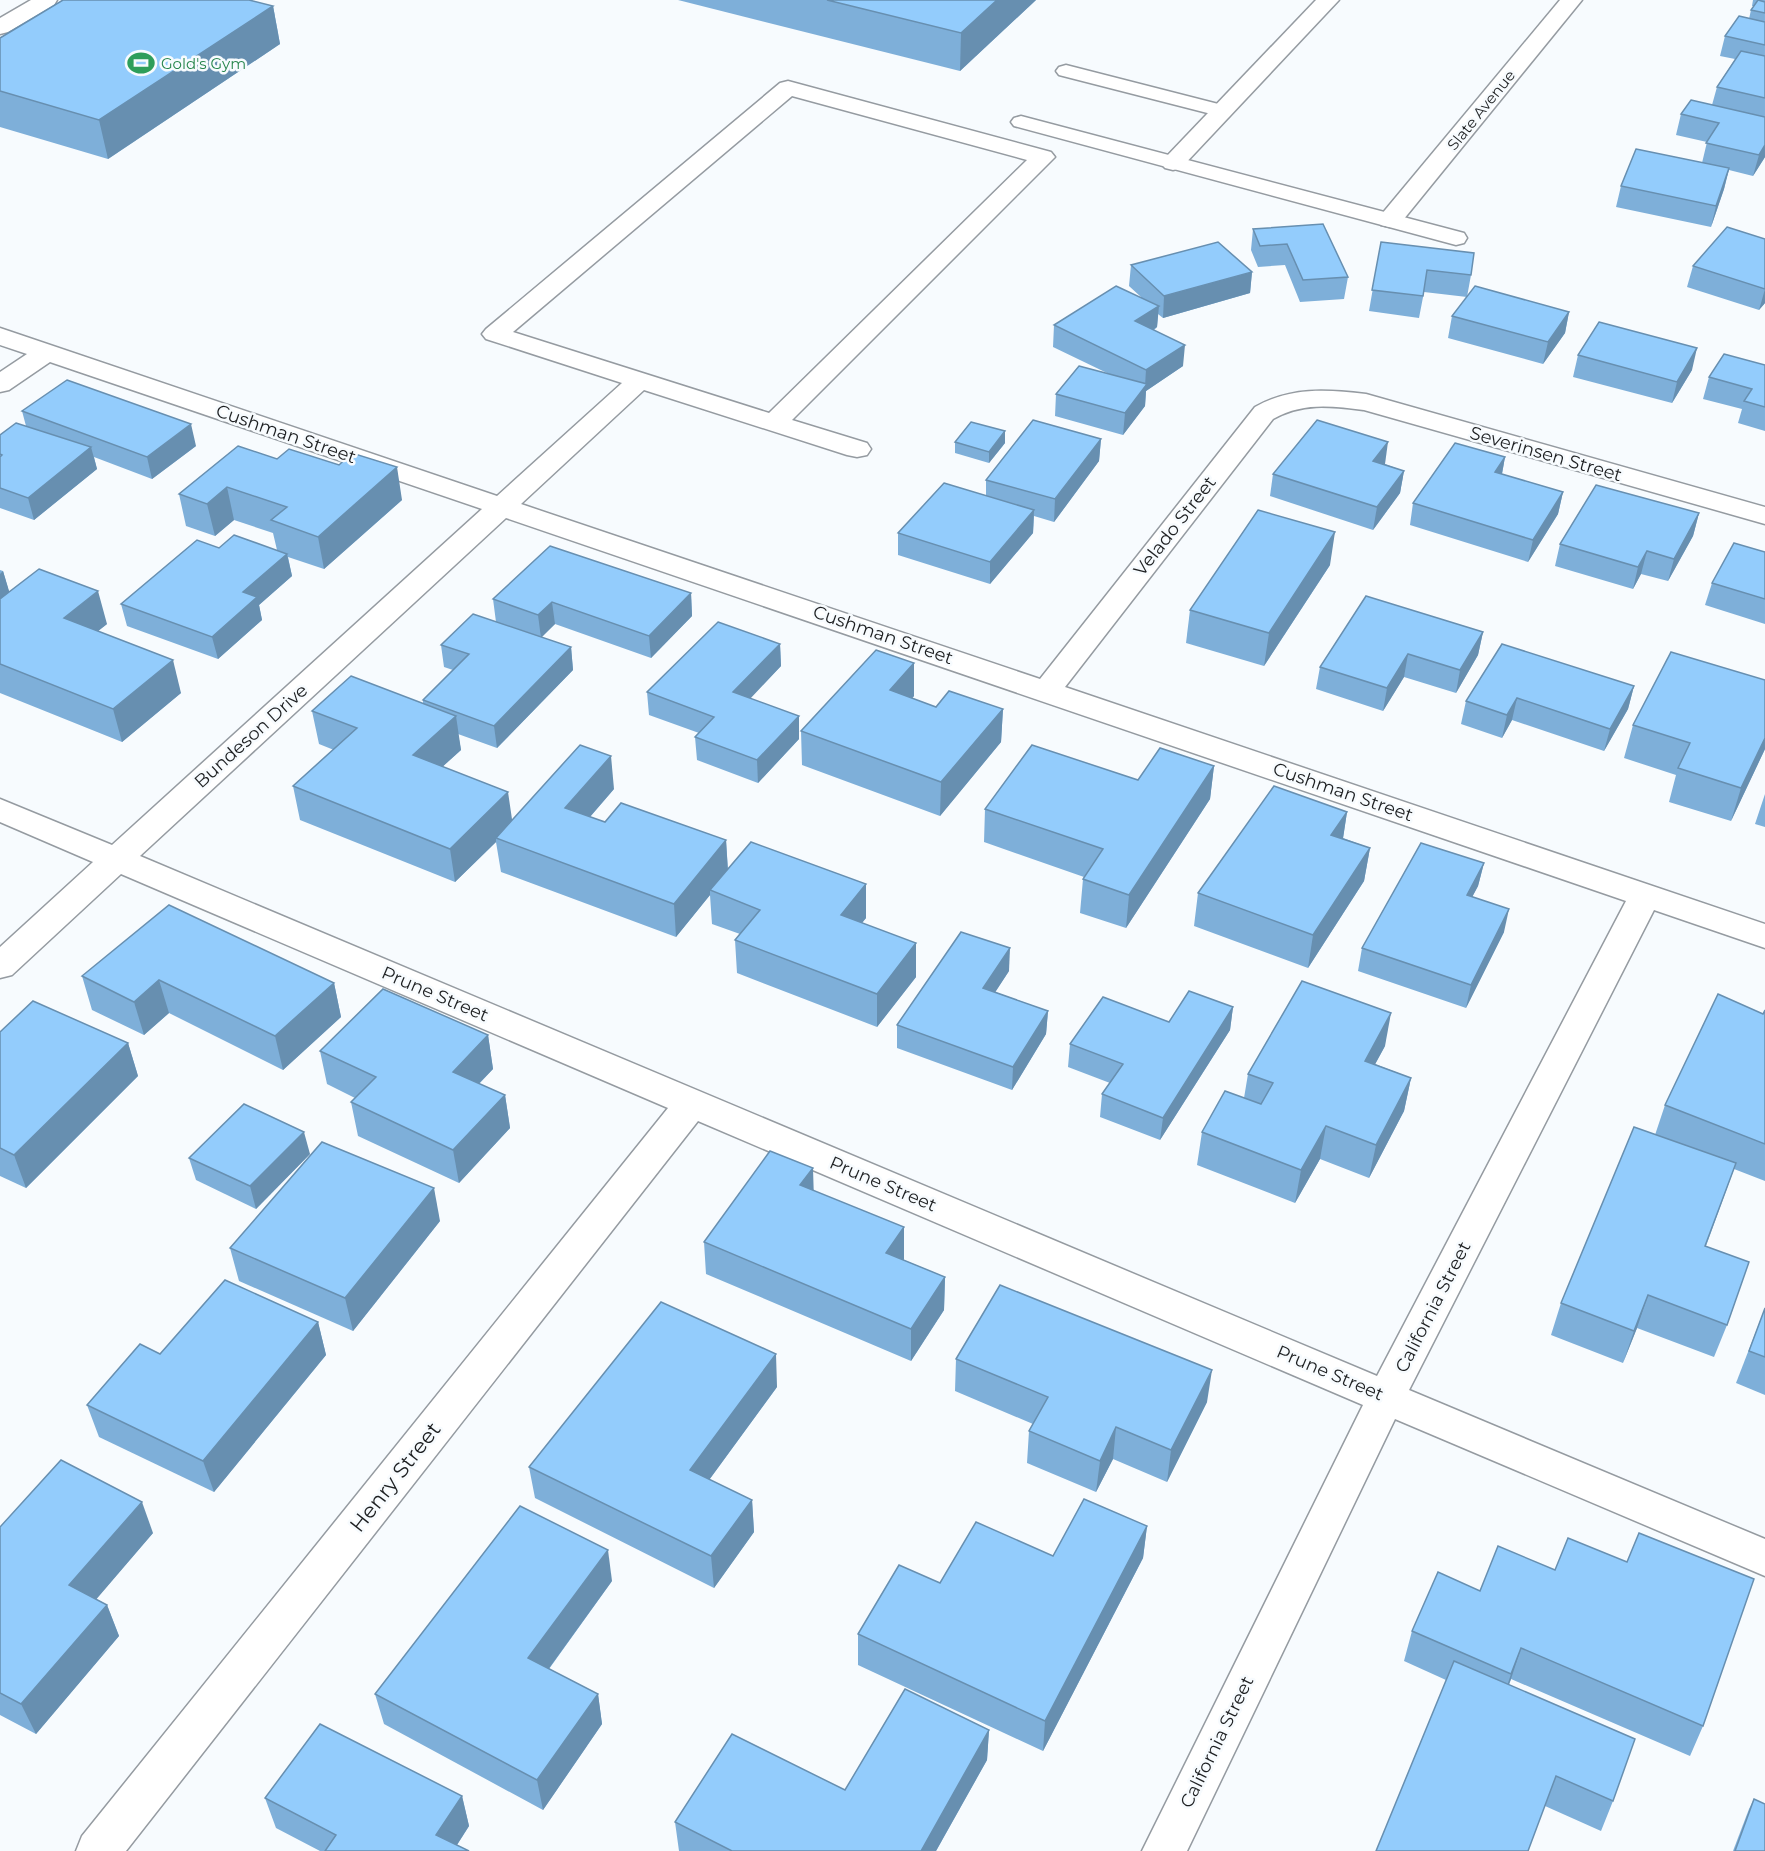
<svg xmlns="http://www.w3.org/2000/svg" width="1765" height="1851" viewBox="0 0 1765 1851" font-family="Montserrat,sans-serif">
	<rect width="100%" height="100%" fill="#f7fbfe"/>
	<g fill="none" stroke-linecap="round" stroke-linejoin="round">
		<defs>
			<g id="lane">
				<polygon points="1066,65 1230,107 1233,111 1230,115 1223,117 1059,75 1056,71 1059,67"/>
				<polygon points="1021,116 1464,233 1467,238 1464,243 1456,245 1014,126 1011,122 1014,118"/>
			</g>
			<g id="street">
				<polygon points="1316,0 1339,0 1181,168 1173,170 1165,168 1161,163 1165,158"/>
				<polygon points="1560,0 1582,0 1399,225 1390,227 1381,225 1378,220 1381,215"/>
				<path d="M 788,81 L 1051,152 L 1055,157 L 792,420 L 867,443 L 871,449 L 867,455 L 857,457 L 847,455 L 644,390 L 521,504 L 1040,679 L 1255,407 C 1290,387 1326,389 1366,394 L 1765,507 L 1765,524 L 1364,410 C 1331,406 1303,402 1273,419 L 1065,687 L 1765,924 L 1765,948 L 1654,910 L 1409,1390 L 1765,1539 L 1765,1576 L 1395,1419 L 1187,1851 L 1142,1851 L 1363,1405 L 698,1121 L 126,1851 L 76,1851 L 82,1836 L 668,1108 L 121,874 L 12,975 L 0,978 L 0,947 L 93,862 L 0,822 L 0,799 L 112,845 L 482,509 L 50,362 L 9,390 L 0,392 L 0,372 L 27,354 L 0,345 L 0,328 L 497,496 L 622,383 L 486,339 L 482,334 L 486,329 L 780,83 ZM 792,96 L 1027,160 L 769,413 L 513,332 ZM 506,518 L 1626,901 L 1377,1376 L 140,856 Z"/>
			</g>
			<polygon id="secondary" points="31,0 57,0 54,5 8,32 0,34 0,18"/>
		</defs>
		<use href="#lane" stroke="#959ba1" stroke-width="3"/>
		<use href="#street" stroke="#959ba1" stroke-width="3"/>
		<use href="#secondary" stroke="#959ba1" stroke-width="3"/>
		<use href="#lane" fill="#fff" fill-rule="evenodd"/>
		<use href="#street" fill="#fff" fill-rule="evenodd"/>
		<use href="#secondary" fill="#fff" fill-rule="evenodd"/>
	</g>
	<g fill="#7eafd9">
		<polygon points="678,0 1036,0 960,71"/>
		<polygon points="1753,0 1765,0 1765,157 1753,176 1729,170 1724,189 1711,227 1616,207 1621,186 1702,163 1707,142 1676,135 1681,114 1712,105 1717,87 1735,59 1720,56 1725,36 1749,19 1751,10 1754,6 1752,6"/>
		<polygon points="273,6 280,44 108,159 0,127 0,38"/>
		<polygon points="1323,224 1348,277 1344,299 1300,302 1285,265 1258,267 1251,250 1253,229"/>
		<polygon points="1765,239 1765,303 1759,310 1687,287 1693,266"/>
		<polygon points="1381,242 1471,275 1467,297 1569,312 1565,333 1543,364 1448,338 1452,316 1467,297 1424,292 1419,318 1369,311"/>
		<polygon points="1131,265 1252,272 1250,293 1163,318 1158,314 1157,327 1154,330 1183,366 1146,391 1145,406 1123,435 1055,416 1056,394 1107,373 1053,347 1054,325 1141,297 1129,286"/>
		<polygon points="1578,355 1692,370 1672,403 1573,377"/>
		<polygon points="1765,365 1765,431 1738,423 1742,409 1703,399 1709,377"/>
		<polygon points="22,411 196,446 152,479 94,457 97,469 34,520 0,508 0,435 26,426"/>
		<polygon points="1101,439 1099,461 1054,522 1034,516 1033,533 990,584 898,555 898,533 986,496 986,480"/>
		<polygon points="955,442 1005,443 989,463 955,453"/>
		<polygon points="238,446 402,500 324,569 288,557 292,576 259,605 262,620 218,659 127,626 121,604 219,548 277,550 273,533 234,520 215,536 186,526 179,494"/>
		<polygon points="1505,457 1502,474 1563,492 1558,514 1528,562 1410,525 1413,503"/>
		<polygon points="1385,464 1404,471 1400,493 1373,530 1270,496 1273,474"/>
		<polygon points="1699,513 1693,536 1668,581 1641,574 1633,589 1555,566 1560,544"/>
		<polygon points="1765,552 1765,624 1705,605 1712,583"/>
		<polygon points="1330,565 1264,666 1186,643 1190,610"/>
		<polygon points="0,570 3,571 9,592 107,624 98,631 181,693 122,742 0,693"/>
		<polygon points="691,593 692,616 651,658 555,624 541,637 571,647 573,670 497,748 458,734 461,750 442,767 512,820 614,789 590,817 605,822 726,840 728,870 866,918 862,923 916,977 877,1027 737,973 735,940 740,934 712,924 710,895 676,937 501,872 496,842 455,882 300,820 293,786 334,750 319,744 312,711 423,704 423,700 453,670 444,667 441,645 496,622 493,599"/>
		<polygon points="1483,632 1478,655 1456,693 1404,677 1383,711 1316,689 1320,667"/>
		<polygon points="780,644 781,666 750,698 799,739 758,783 697,760 695,737 699,733 649,715 647,692"/>
		<polygon points="914,663 914,696 912,698 936,707 1003,709 1001,742 940,816 802,765 801,731"/>
		<polygon points="1765,680 1765,749 1731,821 1669,802 1676,775 1624,758 1633,725"/>
		<polygon points="1634,686 1628,709 1604,751 1512,720 1502,738 1461,724 1466,701"/>
		<polygon points="1214,766 1210,799 1126,928 1080,913 1083,879 1084,877 984,842 985,809"/>
		<polygon points="1765,794 1765,827 1755,824"/>
		<polygon points="1347,812 1343,838 1370,848 1364,881 1308,968 1194,926 1198,893"/>
		<polygon points="1484,863 1478,886 1472,897 1504,932 1466,1008 1358,971 1362,948"/>
		<polygon points="1009,971 995,992 1048,1011 1046,1034 1012,1090 897,1048 897,1025"/>
		<polygon points="82,976 334,983 341,1017 283,1070 169,1013 144,1035 92,1010"/>
		<polygon points="1233,1007 1230,1030 1160,1140 1100,1117 1102,1094 1110,1083 1068,1067 1070,1044"/>
		<polygon points="1765,1010 1765,1181 1734,1169 1706,1246 1727,1325 1714,1357 1637,1328 1623,1363 1551,1335 1561,1303 1655,1135 1665,1105 1763,1014"/>
		<polygon points="0,1032 128,1043 138,1076 26,1188 0,1176"/>
		<polygon points="488,1035 493,1069 479,1084 505,1095 510,1128 459,1183 358,1136 351,1102 355,1098 327,1084 320,1051"/>
		<polygon points="1385,1046 1375,1064 1411,1078 1404,1111 1369,1178 1320,1159 1295,1203 1197,1165 1202,1132 1244,1098 1248,1074"/>
		<polygon points="310,1154 256,1209 196,1180 189,1158"/>
		<polygon points="813,1190 904,1260 945,1277 944,1310 911,1361 706,1274 704,1242"/>
		<polygon points="440,1221 353,1331 239,1281 230,1248"/>
		<polygon points="1765,1308 1765,1395 1736,1383"/>
		<polygon points="318,1322 326,1355 214,1492 99,1437 87,1405 160,1354"/>
		<polygon points="956,1359 1207,1402 1167,1482 1113,1459 1096,1492 1027,1463 1029,1431 1033,1424 955,1391"/>
		<polygon points="777,1387 709,1480 752,1500 754,1532 714,1588 535,1498 529,1467"/>
		<polygon points="1147,1526 1143,1558 1043,1751 858,1665 858,1634 940,1583 1053,1556"/>
		<polygon points="0,1527 153,1533 96,1599 107,1605 119,1636 36,1734 0,1715"/>
		<polygon points="612,1581 549,1669 598,1694 602,1724 543,1810 384,1724 375,1694"/>
		<polygon points="1480,1591 1703,1726 1690,1756 1511,1679 1509,1685 1613,1801 1601,1831 1545,1806 1446,1680 1404,1661 1412,1631"/>
		<polygon points="989,1730 987,1760 936,1851 679,1851 675,1822 845,1790"/>
		<polygon points="462,1796 469,1826 457,1845 469,1851 320,1851 276,1828 265,1798"/>
		<polygon points="1754,1799 1765,1851 1733,1851 1749,1809"/>
	</g>
	<g fill="#678fb0">
		<polygon points="997,0 1036,0 960,71 961,33"/>
		<polygon points="273,6 280,44 108,159 99,120"/>
		<polygon points="1765,145 1765,157 1753,176 1759,155"/>
		<polygon points="1729,168 1724,189 1711,227 1716,206"/>
		<polygon points="1252,272 1250,293 1163,318 1164,296"/>
		<polygon points="1765,288 1765,303 1759,310 1765,289"/>
		<polygon points="1159,306 1157,327 1133,343 1135,321"/>
		<polygon points="1569,312 1565,333 1543,364 1548,342"/>
		<polygon points="1185,345 1183,366 1146,391 1145,406 1123,435 1125,413 1145,386 1146,370"/>
		<polygon points="1697,348 1692,370 1672,403 1677,382"/>
		<polygon points="191,424 196,446 152,479 147,457"/>
		<polygon points="1005,431 1005,443 989,463 989,452"/>
		<polygon points="1101,439 1099,461 1054,522 1055,499"/>
		<polygon points="1388,442 1385,464 1369,483 1373,461"/>
		<polygon points="91,447 97,469 34,520 28,498"/>
		<polygon points="1505,457 1501,479 1495,472"/>
		<polygon points="397,467 402,500 324,569 318,537"/>
		<polygon points="1404,471 1400,493 1373,530 1377,507"/>
		<polygon points="227,487 234,520 215,536 207,504"/>
		<polygon points="1563,492 1558,514 1528,562 1533,540"/>
		<polygon points="1034,510 1033,533 990,584 990,562"/>
		<polygon points="1699,513 1693,536 1668,581 1674,559"/>
		<polygon points="1335,532 1330,565 1264,666 1269,633"/>
		<polygon points="1647,551 1641,574 1633,589 1638,567"/>
		<polygon points="287,554 292,576 259,605 262,620 218,659 212,637 243,592"/>
		<polygon points="3,571 13,604 0,614 0,574"/>
		<polygon points="98,591 107,624 73,651 64,618"/>
		<polygon points="691,593 692,616 651,658 649,636"/>
		<polygon points="552,602 555,624 541,638 538,615"/>
		<polygon points="1483,632 1478,655 1456,693 1460,670"/>
		<polygon points="780,644 781,666 735,715 733,692"/>
		<polygon points="571,647 573,670 497,748 494,726"/>
		<polygon points="1408,654 1404,677 1383,711 1387,688"/>
		<polygon points="173,660 181,693 122,742 113,709"/>
		<polygon points="914,663 914,696 890,724 890,690"/>
		<polygon points="1634,686 1628,709 1604,751 1610,729"/>
		<polygon points="1517,698 1512,720 1502,738 1507,715"/>
		<polygon points="1003,709 1001,742 940,816 941,782"/>
		<polygon points="456,716 461,750 419,788 413,755"/>
		<polygon points="799,716 799,739 758,783 757,760"/>
		<polygon points="1765,738 1765,749 1731,821 1741,788"/>
		<polygon points="611,756 614,789 569,841 565,808"/>
		<polygon points="1214,766 1210,799 1126,928 1129,895"/>
		<polygon points="508,792 513,826 496,838 496,842 455,882 450,849"/>
		<polygon points="1347,812 1342,845 1331,835"/>
		<polygon points="726,840 728,873 710,890 710,895 676,937 674,904"/>
		<polygon points="1370,848 1364,881 1308,968 1313,935"/>
		<polygon points="1484,863 1478,886 1461,918 1467,895"/>
		<polygon points="866,884 866,918 841,948 841,915"/>
		<polygon points="1509,909 1504,932 1466,1008 1471,985"/>
		<polygon points="916,943 916,977 877,1027 877,994"/>
		<polygon points="1010,948 1009,971 983,1011 983,988"/>
		<polygon points="159,980 169,1013 144,1035 134,1002"/>
		<polygon points="334,983 341,1017 283,1070 275,1036"/>
		<polygon points="1233,1007 1230,1030 1160,1140 1163,1118"/>
		<polygon points="1048,1011 1046,1034 1012,1090 1013,1067"/>
		<polygon points="1391,1013 1385,1046 1359,1094 1365,1061"/>
		<polygon points="488,1035 493,1069 458,1105 453,1072"/>
		<polygon points="128,1043 138,1076 26,1188 14,1155"/>
		<polygon points="1411,1078 1404,1111 1369,1178 1376,1145"/>
		<polygon points="505,1095 510,1128 459,1183 453,1150"/>
		<polygon points="1326,1126 1320,1159 1295,1203 1301,1170"/>
		<polygon points="304,1132 310,1154 256,1209 250,1186"/>
		<polygon points="813,1168 814,1201 800,1185"/>
		<polygon points="434,1188 440,1221 353,1331 345,1298"/>
		<polygon points="904,1227 904,1260 886,1253"/>
		<polygon points="945,1277 944,1310 911,1361 911,1329"/>
		<polygon points="1648,1295 1637,1328 1623,1363 1634,1331"/>
		<polygon points="318,1322 326,1355 214,1492 203,1461"/>
		<polygon points="776,1354 777,1387 693,1502 690,1470"/>
		<polygon points="1212,1370 1207,1402 1167,1482 1171,1450"/>
		<polygon points="1116,1427 1113,1459 1096,1492 1100,1461"/>
		<polygon points="752,1500 754,1532 714,1588 711,1556"/>
		<polygon points="142,1502 153,1533 82,1616 69,1585"/>
		<polygon points="1147,1526 1143,1558 1043,1751 1045,1721"/>
		<polygon points="608,1550 612,1581 534,1689 528,1658"/>
		<polygon points="107,1605 119,1636 36,1734 21,1704"/>
		<polygon points="1521,1648 1511,1679 1501,1704 1511,1674"/>
		<polygon points="598,1694 602,1724 543,1810 537,1780"/>
		<polygon points="989,1730 987,1760 936,1851 921,1851"/>
		<polygon points="462,1796 469,1826 453,1851 436,1835"/>
	</g>
	<g fill="#93ccfc" stroke="#678fb0" stroke-width="1.5">
		<polygon points="63,0 249,0 273,6 99,120 0,91 0,38"/>
		<polygon points="827,0 997,0 961,33"/>
		<polygon points="1758,0 1765,2 1765,13 1751,10"/>
		<polygon points="1739,16 1765,22 1765,45 1725,36"/>
		<polygon points="1741,51 1765,56 1765,98 1717,87"/>
		<polygon points="1691,100 1765,117 1765,145 1759,155 1706,143 1719,123 1681,114"/>
		<polygon points="1636,149 1729,168 1716,206 1621,186"/>
		<polygon points="1323,224 1348,277 1303,280 1287,244 1260,246 1253,229"/>
		<polygon points="1727,227 1765,239 1765,289 1693,266"/>
		<polygon points="1218,242 1252,272 1164,296 1131,265"/>
		<polygon points="1381,242 1474,253 1471,275 1427,270 1423,296 1372,290"/>
		<polygon points="1116,286 1159,306 1135,321 1185,345 1146,370 1054,325"/>
		<polygon points="1475,286 1569,312 1548,342 1452,316"/>
		<polygon points="1599,322 1697,348 1677,382 1578,355"/>
		<polygon points="1724,354 1765,365 1765,407 1744,401 1752,389 1709,377"/>
		<polygon points="1079,366 1147,384 1125,413 1056,394"/>
		<polygon points="67,380 191,424 147,457 22,411"/>
		<polygon points="1033,420 1101,439 1055,499 986,480"/>
		<polygon points="1317,420 1388,442 1373,461 1404,471 1377,507 1273,474"/>
		<polygon points="971,422 1005,431 989,452 955,442"/>
		<polygon points="16,423 91,447 28,498 0,488 0,457 2,455 0,454 0,435"/>
		<polygon points="1455,443 1505,457 1495,472 1563,492 1533,540 1413,503"/>
		<polygon points="238,446 277,459 289,449 339,465 352,453 397,467 318,537 271,520 287,507 227,487 207,504 179,494"/>
		<polygon points="944,483 1034,510 990,562 898,533"/>
		<polygon points="1596,485 1699,513 1674,559 1647,551 1638,567 1560,544"/>
		<polygon points="1258,510 1335,532 1269,633 1190,610"/>
		<polygon points="234,535 287,554 243,592 257,597 212,637 121,604 197,540 219,548"/>
		<polygon points="1734,543 1765,552 1765,599 1712,583"/>
		<polygon points="550,546 691,593 649,636 552,602 538,615 493,599"/>
		<polygon points="39,569 98,591 64,618 173,660 113,709 0,664 0,599"/>
		<polygon points="1366,596 1483,632 1460,670 1408,654 1387,688 1320,667"/>
		<polygon points="473,614 571,647 494,726 423,700 469,654 441,645"/>
		<polygon points="718,622 780,644 733,692 799,716 757,760 695,737 714,717 647,692"/>
		<polygon points="1502,644 1634,686 1610,729 1517,698 1507,715 1466,701"/>
		<polygon points="876,650 914,663 890,690 936,707 949,691 1003,709 941,782 801,731"/>
		<polygon points="1671,652 1765,680 1765,738 1741,788 1678,768 1690,743 1633,725"/>
		<polygon points="351,676 456,716 413,755 508,792 450,849 293,786 357,728 312,711"/>
		<polygon points="580,745 611,756 565,808 605,822 621,803 726,840 674,904 496,838"/>
		<polygon points="1032,745 1138,780 1160,748 1214,766 1129,895 1083,879 1103,849 985,809"/>
		<polygon points="1274,786 1347,812 1331,835 1370,848 1313,935 1198,893"/>
		<polygon points="751,842 866,884 841,915 916,943 877,994 735,940 760,910 710,890"/>
		<polygon points="1421,843 1484,863 1467,895 1509,909 1471,985 1362,948"/>
		<polygon points="169,905 334,983 275,1036 159,980 134,1002 82,976"/>
		<polygon points="961,932 1010,948 983,988 1048,1011 1013,1067 897,1025"/>
		<polygon points="1302,981 1391,1013 1365,1061 1411,1078 1376,1145 1326,1126 1301,1170 1202,1132 1225,1091 1261,1104 1273,1083 1248,1074"/>
		<polygon points="383,989 488,1035 453,1072 505,1095 453,1150 351,1102 376,1077 320,1051"/>
		<polygon points="1189,991 1233,1007 1163,1118 1102,1094 1123,1064 1070,1044 1103,997 1169,1022"/>
		<polygon points="1718,994 1763,1014 1765,1010 1765,1144 1665,1105"/>
		<polygon points="33,1001 128,1043 14,1155 0,1148 0,1032"/>
		<polygon points="244,1104 304,1132 250,1186 189,1158"/>
		<polygon points="1634,1127 1736,1163 1705,1246 1749,1262 1727,1325 1648,1295 1634,1331 1561,1303"/>
		<polygon points="322,1142 434,1188 345,1298 230,1248"/>
		<polygon points="770,1151 813,1168 800,1185 904,1227 886,1253 945,1277 911,1329 704,1242"/>
		<polygon points="225,1280 318,1322 203,1461 87,1405 140,1344 160,1354"/>
		<polygon points="1000,1285 1212,1370 1171,1450 1116,1427 1100,1461 1029,1431 1048,1397 956,1359"/>
		<polygon points="661,1302 776,1354 690,1470 752,1500 711,1556 529,1467"/>
		<polygon points="1765,1308 1765,1357 1749,1351"/>
		<polygon points="61,1460 142,1502 69,1585 107,1605 21,1704 0,1693 0,1527"/>
		<polygon points="1084,1499 1147,1526 1045,1721 858,1634 899,1565 940,1583 976,1522 1053,1556"/>
		<polygon points="520,1506 608,1550 528,1658 598,1694 537,1780 375,1694"/>
		<polygon points="1639,1533 1754,1579 1703,1726 1521,1648 1511,1674 1412,1631 1438,1572 1480,1591 1498,1546 1555,1570 1568,1538 1627,1562"/>
		<polygon points="1454,1661 1635,1739 1613,1801 1556,1776 1528,1851 1376,1851"/>
		<polygon points="905,1689 989,1730 921,1851 732,1851 675,1822 732,1734 845,1790"/>
		<polygon points="320,1724 462,1796 436,1835 469,1851 325,1851 336,1835 265,1798"/>
		<polygon points="1754,1799 1765,1804 1765,1851 1735,1851"/>
	</g>
	<defs>
		<symbol id="stadium-bare" viewBox="-9 -9 18 18"><path d="M0-5a6.5 5 0 1 0 0 10a6.5 5 0 1 0 0-10ZM-3.5-1.8h7v3.6h-7Z" fill="#2e9e5b" stroke="#f7fbfe" stroke-width="2.5" paint-order="stroke"/></symbol>
	</defs>
	<g fill-rule="evenodd">
		<use href="#stadium-bare" x="122" y="44" width="38" height="38"/>
	</g>
	<g text-anchor="middle" dominant-baseline="central" stroke-width="5" stroke-linejoin="round" paint-order="stroke">
		<g font-size="15" fill="#27864d" stroke="#f7fbfe" text-anchor="start">
			<text x="161" y="63">Gold's Gym</text>
		</g>
		<g font-size="15" fill="#1d1f21" stroke="#f7fbfe">
			<text transform="translate(1481 110) rotate(-51)">Slate Avenue</text>
		</g>
		<g font-size="18" fill="#1d1f21" stroke="#f7fbfe">
			<text transform="translate(286 434) rotate(19)">Cushman Street</text>
			<text transform="translate(1546 454) rotate(16)">Severinsen Street</text>
			<text transform="translate(1175 526) rotate(-52)">Velado Street</text>
			<text transform="translate(883 635) rotate(19)">Cushman Street</text>
			<text transform="translate(251 736) rotate(-42)">Bundeson Drive</text>
			<text transform="translate(1343 792) rotate(19)">Cushman Street</text>
			<text transform="translate(435 994) rotate(23)">Prune Street</text>
			<text transform="translate(883 1184) rotate(23)">Prune Street</text>
			<text transform="translate(1433 1307) rotate(-63)">California Street</text>
			<text transform="translate(1330 1373) rotate(23)">Prune Street</text>
			<text transform="translate(1217 1742) rotate(-64)">California Street</text>
		</g>
		<g font-size="21" fill="#1d1f21" stroke="#f7fbfe">
			<text transform="translate(395 1477) rotate(-52)">Henry Street</text>
		</g>
	</g>
</svg>
